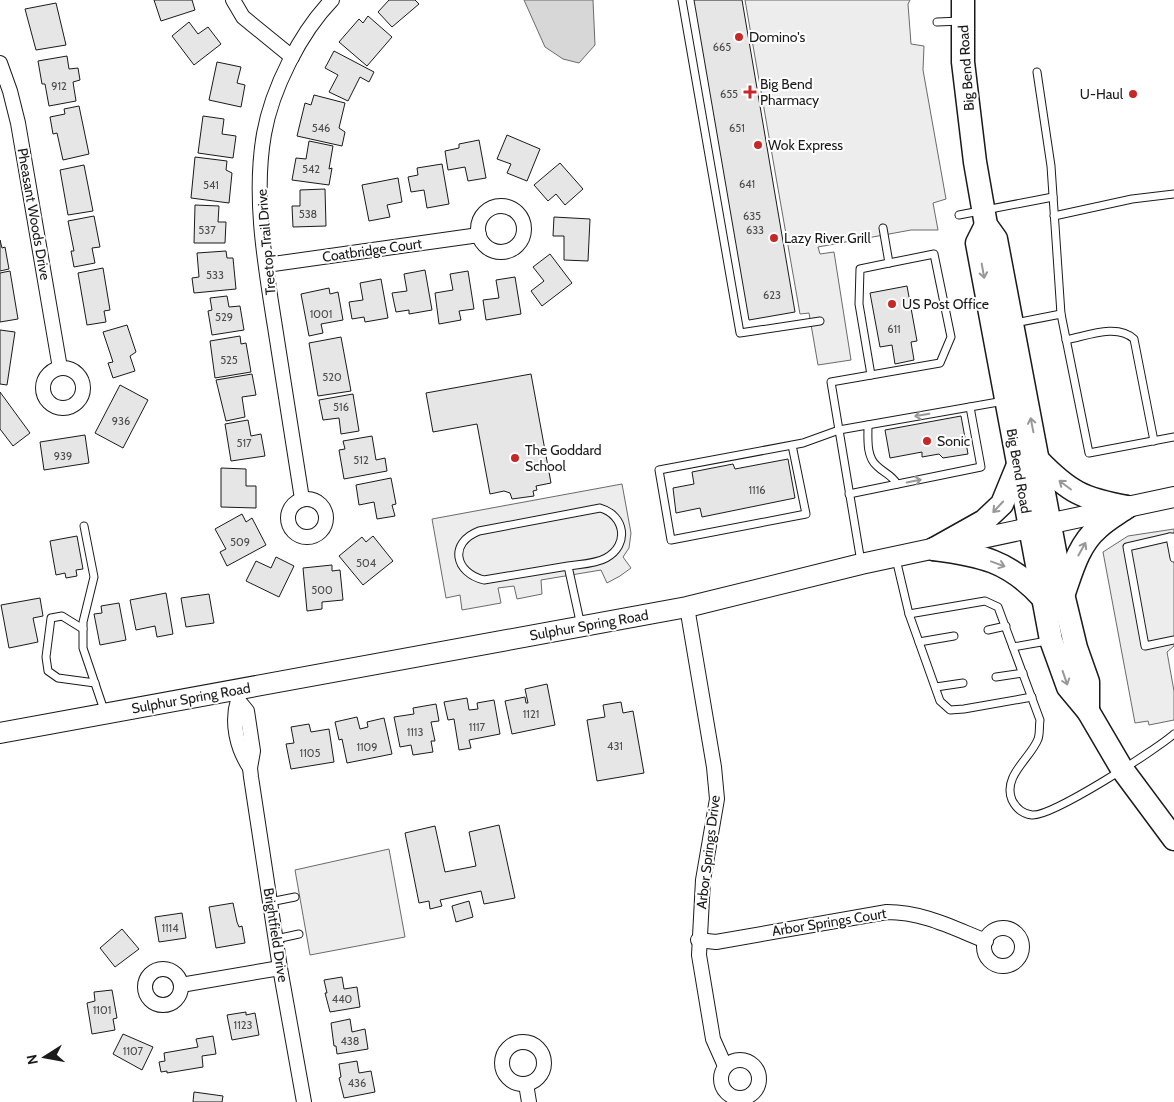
<svg xmlns="http://www.w3.org/2000/svg" width="1174" height="1102" viewBox="0 0 1174 1102" font-family="Cabin,sans-serif">
	<rect width="100%" height="100%" fill="#fff"/>
	<g fill="#ededed" stroke="#6a6a6a">
		<polygon points="745,0 910,0 908,4 911,44 924,46 923,70 946,199 933,203 938,230 911,230 818,247 820,254 834,252 851,360 818,365 809,313 800,314"/>
		<polygon points="622,484 631,533 629,548 623,557 631,568 620,576 607,583 601,570 541,580 542,594 517,599 514,586 498,588 501,603 462,610 460,595 446,598 432,519"/>
		<polygon points="1174,529 1174,646 1167,652 1174,691 1174,720 1149,725 1148,721 1135,723 1103,552 1128,536"/>
		<polygon points="389,849 405,937 310,955 295,870"/>
	</g>
	<polygon fill="#d7d7d7" stroke="#6a6a6a" points="524,0 593,0 595,45 579,63 563,59 545,47"/>
	<g fill="#e6e6e6" stroke="#1a1a1a">
		<polygon points="154,0 192,0 195,10 161,21"/>
		<polygon points="389,0 415,0 419,4 392,27 378,12"/>
		<polygon points="694,0 742,0 795,312 749,320"/>
		<polygon points="56,3 66,45 36,50 25,9"/>
		<polygon points="368,16 392,37 367,66 339,42 359,19 363,23"/>
		<polygon points="189,22 198,34 208,27 221,44 194,65 172,36"/>
		<polygon points="334,51 374,72 369,82 360,77 348,101 329,92 338,75 325,68"/>
		<polygon points="67,56 69,69 78,68 80,80 73,82 76,101 49,106 45,84 42,84 38,61"/>
		<polygon points="217,62 241,67 237,83 245,85 241,107 209,100"/>
		<polygon points="314,95 345,103 339,128 345,132 342,146 297,136 305,103 311,105"/>
		<polygon points="79,106 89,154 63,160 57,133 53,134 50,117 65,114 64,109"/>
		<polygon points="203,116 224,119 222,134 236,136 233,158 198,153"/>
		<polygon points="507,135 540,149 527,181 507,173 511,164 497,159"/>
		<polygon points="479,140 486,178 468,181 465,167 448,170 445,151 459,148 459,144"/>
		<polygon points="309,141 333,146 329,169 332,168 329,185 292,180 296,158 306,159"/>
		<polygon points="195,157 227,161 226,170 232,173 229,203 191,198"/>
		<polygon points="560,163 583,189 565,205 556,194 548,201 534,185"/>
		<polygon points="442,164 449,204 427,208 424,190 411,192 408,177 418,175 417,168"/>
		<polygon points="84,165 93,211 68,215 60,170"/>
		<polygon points="398,178 402,202 387,205 390,217 369,221 362,185"/>
		<polygon points="325,189 326,226 293,227 292,206 300,206 300,190"/>
		<polygon points="195,205 219,206 218,222 226,222 225,243 194,243"/>
		<polygon points="94,216 100,247 92,248 95,263 74,267 71,251 74,251 68,221"/>
		<polygon points="554,217 590,219 588,261 564,260 564,236 553,236"/>
		<polygon points="0,240 2,248 5,247 9,269 0,271"/>
		<polygon points="226,251 227,258 233,258 236,289 194,293 192,278 199,277 197,253"/>
		<polygon points="550,254 572,283 542,306 531,291 544,281 533,267"/>
		<polygon points="103,268 110,310 104,311 106,322 87,325 78,273"/>
		<polygon points="425,270 432,310 409,314 409,310 396,312 392,293 407,291 404,274"/>
		<polygon points="10,271 18,319 0,322 0,273"/>
		<polygon points="468,271 474,309 459,311 461,320 439,324 435,293 453,290 450,274"/>
		<polygon points="515,277 521,314 486,320 483,300 499,298 496,280"/>
		<polygon points="381,279 388,318 365,322 364,317 352,319 349,302 363,300 360,283"/>
		<polygon points="907,286 917,341 911,342 914,360 895,364 892,345 880,347 870,293"/>
		<polygon points="329,288 330,294 338,292 343,320 321,324 323,333 309,336 301,294"/>
		<polygon points="227,296 229,307 240,306 244,330 212,335 208,311 212,310 210,298"/>
		<polygon points="127,325 136,352 130,356 135,371 113,378 108,363 113,362 103,332"/>
		<polygon points="0,330 15,332 7,385 0,384"/>
		<polygon points="240,336 241,344 246,343 251,372 215,378 210,341"/>
		<polygon points="341,337 351,391 318,396 309,343"/>
		<polygon points="252,374 256,395 242,397 245,417 226,421 216,380"/>
		<polygon points="531,374 551,483 536,486 537,490 533,491 534,496 512,499 510,493 504,491 490,494 477,424 433,432 426,393"/>
		<polygon points="120,385 148,400 123,448 95,433"/>
		<polygon points="0,392 30,433 13,446 0,429"/>
		<polygon points="353,394 359,431 341,434 339,418 323,420 319,400"/>
		<polygon points="961,416 968,454 943,458 939,454 922,457 922,452 890,458 885,430"/>
		<polygon points="248,420 251,436 261,434 265,456 231,461 225,424"/>
		<polygon points="85,435 89,463 44,470 40,442"/>
		<polygon points="372,436 376,460 385,458 387,471 344,479 339,450 345,449 343,441"/>
		<polygon points="788,459 795,498 702,517 700,508 676,513 673,488 694,484 692,472 733,464 735,469"/>
		<polygon points="221,468 246,469 246,486 256,486 256,508 221,507"/>
		<polygon points="391,478 396,504 392,505 395,516 377,519 374,502 359,505 356,485"/>
		<polygon points="242,514 246,522 252,518 266,545 227,566 220,552 226,549 215,529"/>
		<polygon points="77,536 83,569 76,570 77,576 66,578 65,573 56,575 50,541"/>
		<polygon points="373,536 393,561 363,585 339,556 362,537 366,542"/>
		<polygon points="276,557 294,566 279,597 246,581 256,561 271,568"/>
		<polygon points="332,565 332,571 340,570 343,600 322,602 322,609 307,611 303,568"/>
		<polygon points="166,593 173,634 157,637 155,626 136,630 130,600"/>
		<polygon points="209,594 214,623 186,627 181,598"/>
		<polygon points="40,598 43,616 33,618 38,642 9,648 1,605"/>
		<polygon points="119,603 126,640 100,645 94,614 102,613 101,606"/>
		<polygon points="547,684 555,725 512,734 505,701 525,697 526,703 528,703 525,689"/>
		<polygon points="467,698 469,710 478,709 477,703 494,700 500,734 469,740 471,748 459,750 454,719 448,720 444,702"/>
		<polygon points="621,702 623,713 633,711 644,773 597,781 587,720 605,717 603,705"/>
		<polygon points="436,704 439,721 431,722 435,741 431,741 433,752 413,755 411,745 400,747 394,717 414,714 413,708"/>
		<polygon points="357,717 360,729 368,727 367,722 384,718 392,754 347,763 342,739 339,740 335,722"/>
		<polygon points="309,724 311,732 329,729 334,762 291,769 286,744 294,743 291,727"/>
		<polygon points="499,825 515,898 484,904 481,891 440,900 442,906 430,909 429,901 419,903 405,833 435,826 445,872 476,866 469,832"/>
		<polygon points="469,901 473,917 456,922 452,906"/>
		<polygon points="233,903 237,922 239,927 242,926 245,943 216,948 209,907"/>
		<polygon points="182,913 186,938 159,942 155,917"/>
		<polygon points="122,929 139,949 115,967 100,948"/>
		<polygon points="342,977 344,989 357,987 360,1007 330,1012 325,993 327,993 324,980"/>
		<polygon points="112,990 117,1018 113,1019 115,1030 92,1034 87,1003 95,1001 94,992"/>
		<polygon points="246,1012 246,1015 255,1013 259,1035 232,1040 227,1015"/>
		<polygon points="350,1019 352,1032 365,1029 368,1049 337,1054 336,1046 334,1046 331,1023"/>
		<polygon points="123,1034 153,1047 142,1070 113,1054"/>
		<polygon points="213,1036 216,1054 202,1056 203,1067 167,1073 167,1071 161,1072 159,1062 165,1061 164,1053 198,1047 196,1039"/>
		<polygon points="357,1061 359,1073 371,1071 375,1092 344,1098 339,1078 341,1077 339,1064"/>
		<polygon points="194,1092 223,1096 222,1102 193,1102"/>
	</g>
	<g fill="none" stroke-linecap="round" stroke-linejoin="round">
		<defs>
			<g id="lane">
				<polyline points="682,0 740,333 820,321"/>
				<polyline points="937,22 961,21"/>
				<polyline points="1037,72 1051,166 1061,314 1089,453 1174,437"/>
				<polyline points="959,215 1053,197"/>
				<polyline points="1054,216 1132,199 1174,194"/>
				<polyline points="1015,323 1061,314"/>
				<path d="M 1066,340 C 1087,336 1117,323 1134,339 L 1154,441"/>
				<polyline points="871,375 859,304 860,269 889,263 883,228"/>
				<path d="M 868,425 C 868,438 866,457 877,466 C 884,473 892,475 897,484"/>
				<polyline points="792,445 806,514 671,540 659,470 803,443 839,430 1004,401"/>
				<polyline points="849,494 981,467 970,407"/>
				<polyline points="84,526 94,577 83,622 83,648 105,713"/>
				<polyline points="1170,537 1127,547 1145,646 1174,640"/>
				<polyline points="1174,537 1170,537 1174,558"/>
				<polyline points="896,559 909,614 940,701 950,710 964,709 1032,697"/>
				<polyline points="861,562 831,382 940,363 951,337 934,254 889,263"/>
				<path d="M 568,566 L 484,580 C 455,573 448,543 479,531 L 600,508 C 625,515 630,545 606,558 C 595,564 581,564 568,566 L 581,626"/>
				<path d="M 909,614 L 985,601 L 998,607 L 1040,720 C 1039,726 1040,734 1038,739 C 1031,758 1002,776 1012,800 C 1016,808 1023,814 1032,815 C 1052,817 1157,749 1174,734"/>
				<polyline points="83,629 62,616 51,618 46,657 48,671 58,678 95,683"/>
				<polyline points="988,630 1006,626"/>
				<polyline points="919,642 954,636"/>
				<polyline points="1013,647 1047,641"/>
				<polyline points="996,677 1023,673"/>
				<polyline points="936,687 963,683"/>
				<polyline points="270,902 295,897"/>
				<polyline points="276,939 299,934"/>
			</g>
			<g id="street">
				<polyline points="233,0 243,17 292,57"/>
				<polyline points="0,63 10,91 18,123 60,368"/>
				<circle cx="501" cy="229" r="23"/>
				<polyline points="266,265 479,235"/>
				<circle cx="63" cy="388" r="20"/>
				<circle cx="307" cy="518" r="19"/>
				<path d="M 302,499 C 293,442 284,384 275,327 C 265,264 253,197 264,134 C 272,89 300,33 332,0"/>
				<polyline points="687,607 714,767 717,799 703,880 699,955 713,1039 725,1066"/>
				<polyline points="236,690 238,700 247,711 253,751 250,768 251,777 280,968 304,1102"/>
				<path d="M 238,700 C 231,723 237,748 250,768"/>
				<circle cx="1003" cy="947" r="19"/>
				<path d="M 698,940 L 716,942 L 887,912 C 923,912 953,928 986,941"/>
				<circle cx="163" cy="987" r="18"/>
				<polyline points="181,985 280,968"/>
				<circle cx="523" cy="1063" r="21"/>
				<circle cx="740" cy="1079" r="19"/>
				<polyline points="526,1084 529,1102"/>
			</g>
			<polyline id="secondary" points="0,733 687,607 861,564 1174,497"/>
			<g id="primary">
				<polyline points="963,0 963,62 975,162 986,225 996,239 1063,594 1076,648 1088,682 1088,711"/>
				<polyline points="986,225 977,243 1051,640 1068,687 1088,711 1122,769 1174,839"/>
				<path d="M 1038,460 C 1069,492 1083,499 1127,507"/>
				<polyline points="934,549 984,521 1002,504 1018,465"/>
				<path d="M 934,549 C 981,555 1009,561 1042,597"/>
				<path d="M 1064,593 C 1072,570 1079,544 1098,528 C 1106,520 1117,514 1127,507"/>
			</g>
		</defs>
		<use href="#lane" stroke="#1a1a1a" stroke-width="9"/>
		<use href="#street" stroke="#1a1a1a" stroke-width="16"/>
		<use href="#secondary" stroke="#1a1a1a" stroke-width="22"/>
		<use href="#primary" stroke="#1a1a1a" stroke-width="25"/>
		<use href="#lane" stroke="#fff" stroke-width="7"/>
		<use href="#street" stroke="#fff" stroke-width="14"/>
		<use href="#secondary" stroke="#fff" stroke-width="20"/>
		<use href="#primary" stroke="#fff" stroke-width="22"/>
	</g>
	<defs><path id="oneway-shaft" d="M-6 0H5M1.5-3L5.5 0L1.5 3" fill="none" stroke-width="1.6" stroke-linecap="round" stroke-linejoin="round" transform="scale(1.25)"/></defs>
	<g stroke="#989898">
		<use href="#oneway-shaft" transform="translate(983 271) rotate(80)"/>
		<use href="#oneway-shaft" transform="translate(922 415) rotate(170)"/>
		<use href="#oneway-shaft" transform="translate(1032 425) rotate(-101)"/>
		<use href="#oneway-shaft" transform="translate(914 481) rotate(-12)"/>
		<use href="#oneway-shaft" transform="translate(1065 485) rotate(-143)"/>
		<use href="#oneway-shaft" transform="translate(998 507) rotate(133)"/>
		<use href="#oneway-shaft" transform="translate(1082 549) rotate(-61)"/>
		<use href="#oneway-shaft" transform="translate(998 564) rotate(20)"/>
		<use href="#oneway-shaft" transform="translate(1065 678) rotate(71)"/>
	</g>
	<g fill="#c62828" stroke="#fff" stroke-width="2">
		<circle cx="739" cy="37" r="5"/>
		<path d="M747.5 84.5h5v5h5v5h-5v5h-5v-5h-5v-5h5z"/>
		<circle cx="1133" cy="94" r="5"/>
		<circle cx="758" cy="145" r="5"/>
		<circle cx="774" cy="238" r="5"/>
		<circle cx="892" cy="304" r="5"/>
		<circle cx="927" cy="441" r="5"/>
		<circle cx="515" cy="458" r="5"/>
	</g>
	<g text-anchor="middle" dominant-baseline="central" stroke-width="4" stroke-linejoin="round" paint-order="stroke">
		<g font-size="11" fill="#4d4d4d">
			<text x="722" y="47">665</text>
			<text x="59" y="86">912</text>
			<text x="729" y="94">655</text>
			<text x="321" y="128">546</text>
			<text x="737" y="128">651</text>
			<text x="311" y="169">542</text>
			<text x="747" y="184">641</text>
			<text x="211" y="185">541</text>
			<text x="308" y="214">538</text>
			<text x="752" y="216">635</text>
			<text x="207" y="230">537</text>
			<text x="755" y="230">633</text>
			<text x="215" y="275">533</text>
			<text x="772" y="295">623</text>
			<text x="321" y="314">1001</text>
			<text x="224" y="317">529</text>
			<text x="894" y="329">611</text>
			<text x="229" y="360">525</text>
			<text x="332" y="377">520</text>
			<text x="341" y="407">516</text>
			<text x="121" y="421">936</text>
			<text x="244" y="443">517</text>
			<text x="63" y="456">939</text>
			<text x="361" y="460">512</text>
			<text x="757" y="490">1116</text>
			<text x="240" y="542">509</text>
			<text x="366" y="563">504</text>
			<text x="322" y="590">500</text>
			<text x="531" y="714">1121</text>
			<text x="477" y="727">1117</text>
			<text x="415" y="732">1113</text>
			<text x="615" y="746">431</text>
			<text x="367" y="747">1109</text>
			<text x="310" y="753">1105</text>
			<text x="170" y="928">1114</text>
			<text x="342" y="999">440</text>
			<text x="102" y="1010">1101</text>
			<text x="243" y="1025">1123</text>
			<text x="350" y="1041">438</text>
			<text x="133" y="1051">1107</text>
			<text x="357" y="1083">436</text>
		</g>
		<g font-size="14" fill="#1a1a1a" stroke="#fff" text-anchor="start">
			<text x="749" y="37">Domino's</text>
			<text x="760" y="84">Big Bend<tspan x="760" dy="16">Pharmacy</tspan></text>
			<text x="1123" y="94" text-anchor="end">U-Haul</text>
			<text x="768" y="145">Wok Express</text>
			<text x="784" y="238">Lazy River Grill</text>
			<text x="902" y="304">US Post Office</text>
			<text x="937" y="441">Sonic</text>
			<text x="525" y="450">The Goddard<tspan x="525" dy="16">School</tspan></text>
		</g>
		<g font-size="14" fill="#1a1a1a" stroke="#fff">
			<text transform="translate(966 68) rotate(-94)">Big Bend Road</text>
			<text transform="translate(34 214) rotate(80)">Pheasant Woods Drive</text>
			<text transform="translate(266 242) rotate(-95)">Treetop Trail Drive</text>
			<text transform="translate(372 250) rotate(-8)">Coatbridge Court</text>
			<text transform="translate(1019 471) rotate(80)">Big Bend Road</text>
			<text transform="translate(589 625) rotate(-10)">Sulphur Spring Road</text>
			<text transform="translate(191 698) rotate(-10)">Sulphur Spring Road</text>
			<text transform="translate(708 852) rotate(-83)">Arbor Springs Drive</text>
			<text transform="translate(829 922) rotate(-9)">Arbor Springs Court</text>
			<text transform="translate(276 935) rotate(81)">Brightfield Drive</text>
		</g>
	</g>
	<g transform="translate(45 1057) rotate(259)" stroke="#ffffff" stroke-width="4" paint-order="stroke">
	<path d="M0-4L9 19L0 12L-9 19Z" fill="#1a1a1a"/>
	<text y="-8" font-size="14" font-weight="bold" text-anchor="middle" fill="#1a1a1a">N</text>
	</g>
</svg>
